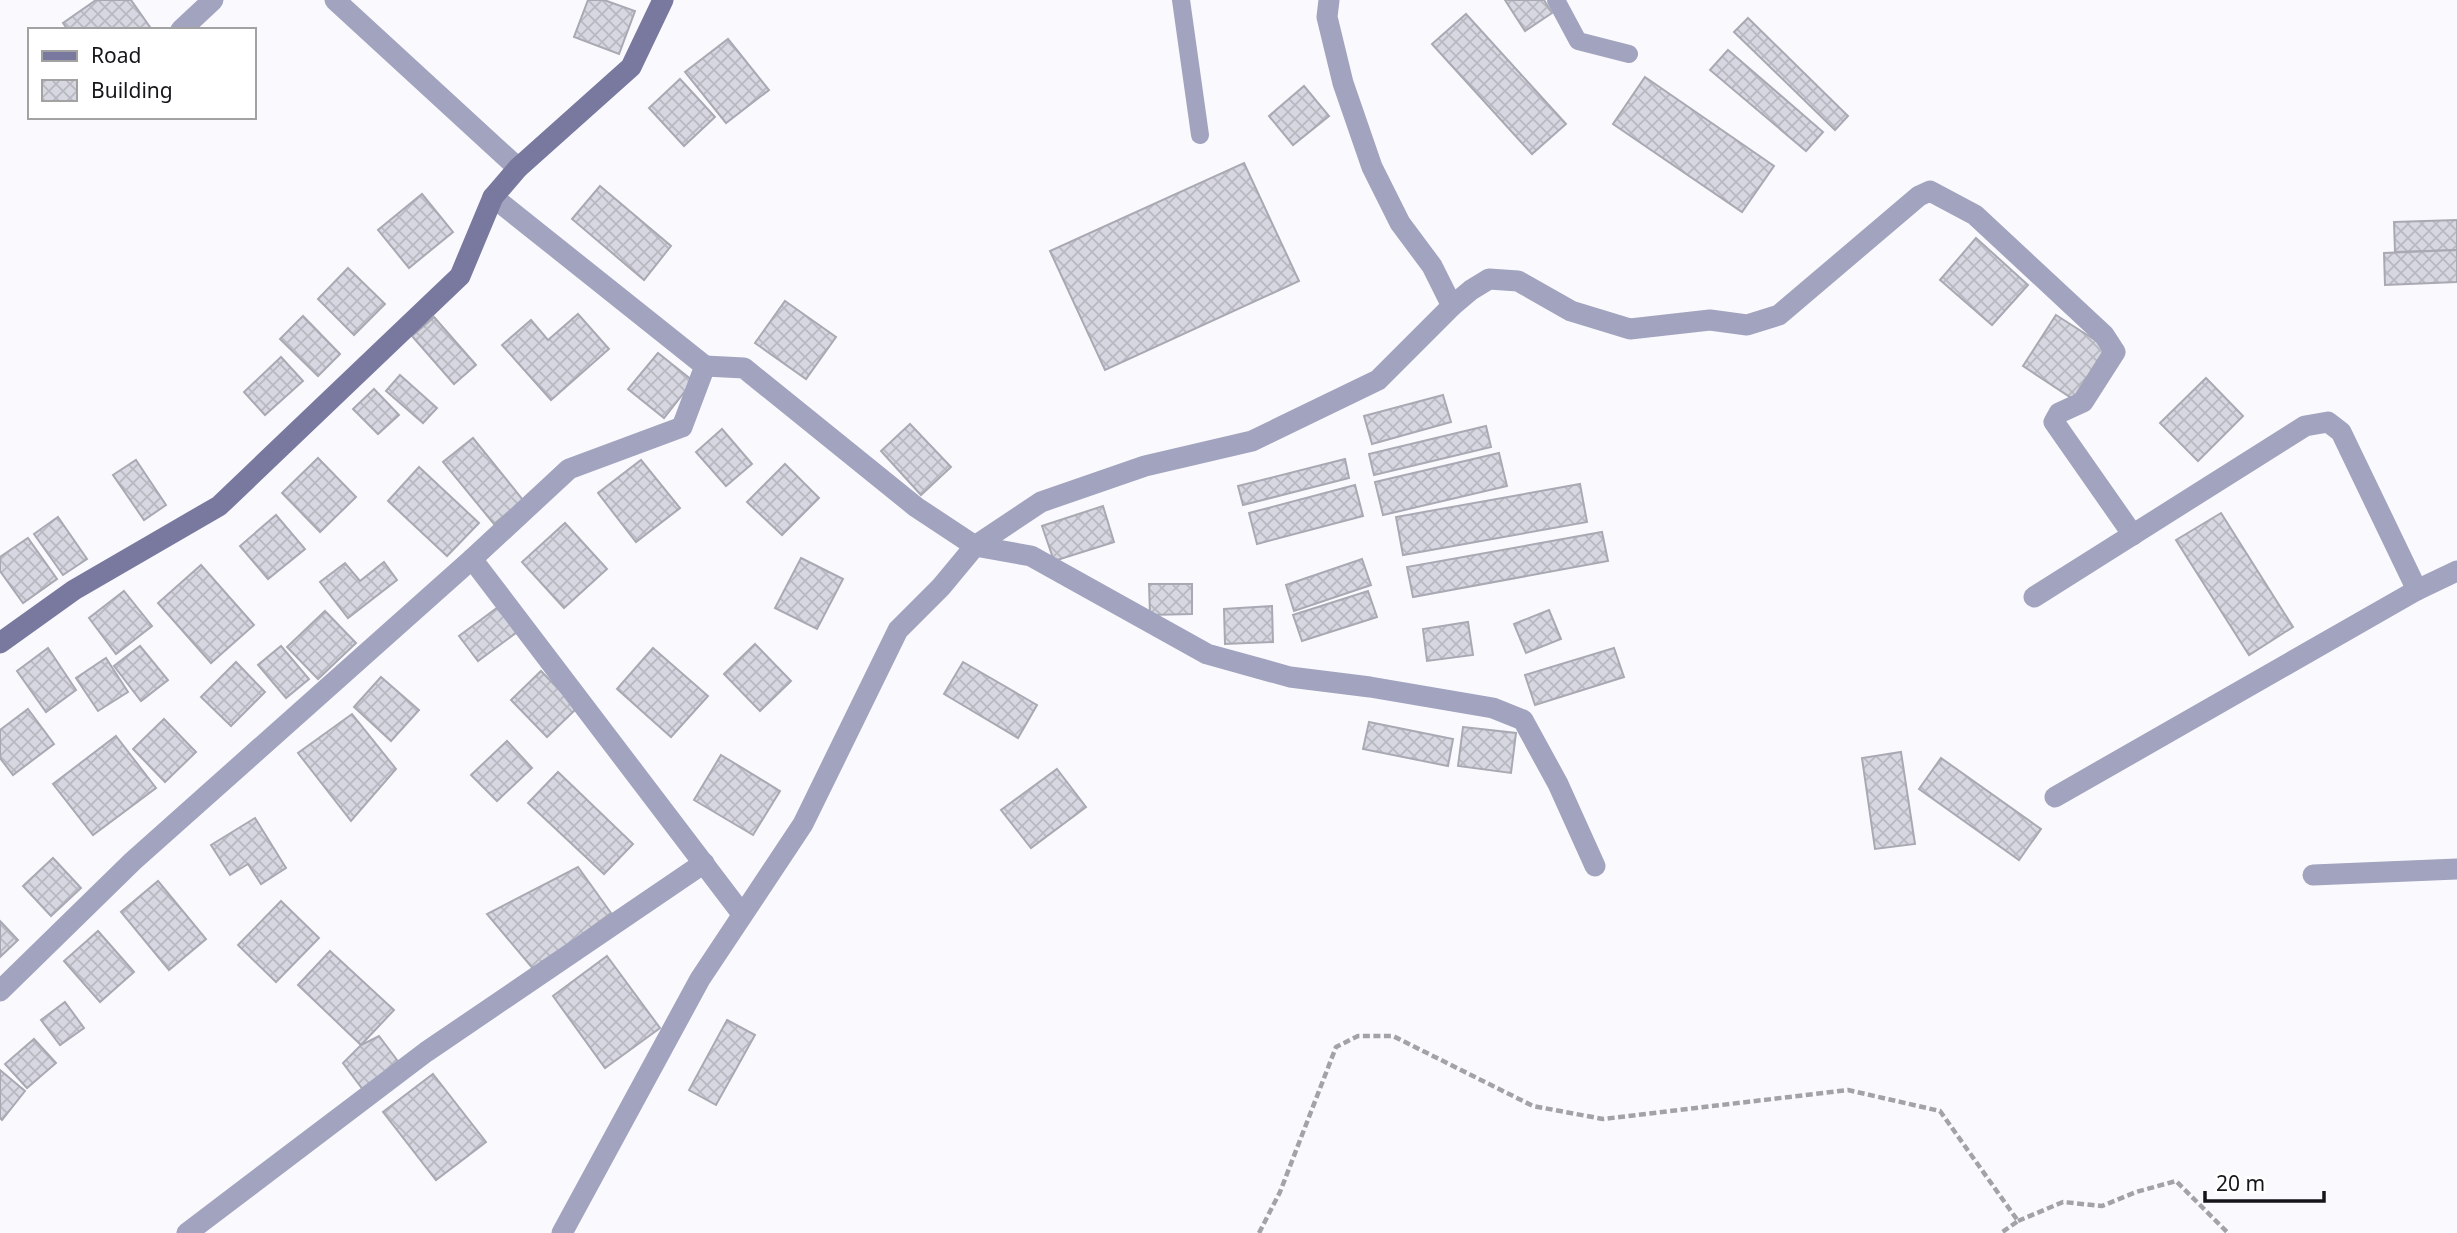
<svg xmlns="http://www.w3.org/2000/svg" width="2457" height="1233" viewBox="0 0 2457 1233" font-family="'Noto Sans',sans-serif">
	<defs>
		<pattern id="building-cross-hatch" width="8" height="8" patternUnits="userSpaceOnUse" patternTransform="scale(1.75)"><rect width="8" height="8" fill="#d7d7e2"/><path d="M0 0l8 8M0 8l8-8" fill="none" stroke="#b8b8c1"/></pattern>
	</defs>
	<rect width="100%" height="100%" fill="#fafafe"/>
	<g fill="url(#building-cross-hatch)" stroke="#a8a9b3" stroke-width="2">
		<polygon points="96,0 131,0 152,30 68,30 63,23"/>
		<polygon points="588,0 604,0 635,11 619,54 574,37"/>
		<polygon points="1505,0 1544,0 1552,13 1525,31"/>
		<polygon points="1466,14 1566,124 1532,154 1432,44"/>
		<polygon points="1748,18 1848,116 1835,130 1734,32"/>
		<polygon points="728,39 769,90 726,123 685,72"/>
		<polygon points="1728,50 1823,132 1806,151 1710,70"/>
		<polygon points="1645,77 1774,166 1742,212 1613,124"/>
		<polygon points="680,79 715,117 684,146 649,108"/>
		<polygon points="1304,86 1329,116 1293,145 1269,116"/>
		<polygon points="1244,163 1299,281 1105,370 1050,251"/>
		<polygon points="600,186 671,246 644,280 572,219"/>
		<polygon points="422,194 453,232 409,268 378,230"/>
		<polygon points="2457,220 2457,250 2395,252 2394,222"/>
		<polygon points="1976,238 2028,285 1992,325 1940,280"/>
		<polygon points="2457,250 2457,282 2385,285 2384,253"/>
		<polygon points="348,268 385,304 354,335 318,299"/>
		<polygon points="785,301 836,337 806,379 755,343"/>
		<polygon points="578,314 609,349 551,400 502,345 531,320 548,340"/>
		<polygon points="2056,315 2106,347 2073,399 2023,366"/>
		<polygon points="303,316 340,354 318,376 280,339"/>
		<polygon points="434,317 476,365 454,384 412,336"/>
		<polygon points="658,353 693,381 664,418 628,389"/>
		<polygon points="281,357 303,381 265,415 244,392"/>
		<polygon points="400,375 437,408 423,423 386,391"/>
		<polygon points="2206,378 2243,416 2198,461 2160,423"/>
		<polygon points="374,389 399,415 378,434 353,409"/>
		<polygon points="1443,395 1451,422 1372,444 1364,416"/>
		<polygon points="910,424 951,467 921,495 881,451"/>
		<polygon points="1486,426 1491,447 1374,475 1369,454"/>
		<polygon points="722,429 752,464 726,486 696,452"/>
		<polygon points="473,438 523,500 494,524 443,462"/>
		<polygon points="1499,453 1507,486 1383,515 1375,482"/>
		<polygon points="318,458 356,497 320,532 282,493"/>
		<polygon points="1345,459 1349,478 1243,505 1238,486"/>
		<polygon points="136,460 166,505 144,520 113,475"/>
		<polygon points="641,460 680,508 636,542 598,493"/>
		<polygon points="785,464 819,498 782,535 747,502"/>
		<polygon points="419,467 479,523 447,556 388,501"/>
		<polygon points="1580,484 1587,522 1403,555 1396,517"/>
		<polygon points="1355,485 1363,516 1257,544 1249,513"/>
		<polygon points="1103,506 1114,542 1054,561 1042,526"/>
		<polygon points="2221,513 2293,627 2249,655 2176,540"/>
		<polygon points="276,515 305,549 268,579 240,546"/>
		<polygon points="58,517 87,559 63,575 34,534"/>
		<polygon points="565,523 607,569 564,608 522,562"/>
		<polygon points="1602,532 1608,561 1413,597 1407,567"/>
		<polygon points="28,538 57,579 23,603 0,571 0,557"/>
		<polygon points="801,558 843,579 817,629 775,608"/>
		<polygon points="1362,559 1371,585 1294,611 1286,585"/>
		<polygon points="384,562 397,580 348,618 320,582 345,563 360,581"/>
		<polygon points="201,565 254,625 211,663 158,603"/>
		<polygon points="1149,584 1192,584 1192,614 1150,615"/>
		<polygon points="124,591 152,626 116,654 89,618"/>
		<polygon points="1368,591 1377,617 1302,641 1293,615"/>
		<polygon points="501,605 520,630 478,661 459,636"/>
		<polygon points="1272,606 1273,642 1225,644 1224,609"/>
		<polygon points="1549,610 1561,639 1526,653 1514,624"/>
		<polygon points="325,611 356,643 318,679 287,647"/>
		<polygon points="1468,622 1473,655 1427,661 1423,629"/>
		<polygon points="755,644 791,681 760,711 724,674"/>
		<polygon points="140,646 168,680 141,701 114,666"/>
		<polygon points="281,646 309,679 286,698 258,665"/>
		<polygon points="48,648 76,690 46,712 17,671"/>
		<polygon points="653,648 708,696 671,737 617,689"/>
		<polygon points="1614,648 1624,677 1535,705 1525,675"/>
		<polygon points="106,658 128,692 98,711 76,678"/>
		<polygon points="236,662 265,692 231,726 201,697"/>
		<polygon points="963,662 1037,705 1018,738 944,694"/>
		<polygon points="541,671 577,708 547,737 511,700"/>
		<polygon points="381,677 419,710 391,741 354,707"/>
		<polygon points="28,709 54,744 13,775 0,758 0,730"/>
		<polygon points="352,714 396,769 351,821 298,753"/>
		<polygon points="164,719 196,752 165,782 133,749"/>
		<polygon points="1369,722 1453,739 1448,766 1363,749"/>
		<polygon points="1463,727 1516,733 1511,773 1458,766"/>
		<polygon points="116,736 156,788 93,835 53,784"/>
		<polygon points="507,741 532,768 497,801 471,775"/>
		<polygon points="1901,752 1915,844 1875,849 1862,758"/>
		<polygon points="721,755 780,791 753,835 694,800"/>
		<polygon points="1941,758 2041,829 2019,860 1919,789"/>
		<polygon points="1057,769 1086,807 1031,848 1001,810"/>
		<polygon points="558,772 633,844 604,874 528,803"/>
		<polygon points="255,818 286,868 261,884 248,864 230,875 211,845"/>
		<polygon points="53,858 81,888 51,916 23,886"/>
		<polygon points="578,867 611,913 534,970 487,914"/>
		<polygon points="158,881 206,939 169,970 121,912"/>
		<polygon points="281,901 319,938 276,982 238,945"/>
		<polygon points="0,921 18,940 0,957"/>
		<polygon points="98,931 134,972 100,1002 64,961"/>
		<polygon points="330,951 394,1010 361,1045 298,985"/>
		<polygon points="607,956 660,1028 605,1068 553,996"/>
		<polygon points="65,1002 84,1028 60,1045 41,1020"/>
		<polygon points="727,1020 755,1035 716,1105 689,1090"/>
		<polygon points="379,1036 400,1064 364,1091 343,1063 361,1045"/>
		<polygon points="34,1039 56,1063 27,1088 5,1064"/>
		<polygon points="0,1070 25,1091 2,1120 0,1118"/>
		<polygon points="433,1074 486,1142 436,1180 383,1112"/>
	</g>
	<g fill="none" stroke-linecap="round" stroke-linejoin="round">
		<g stroke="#a3a3a7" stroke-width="4.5" stroke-dasharray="7 3.5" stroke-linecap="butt">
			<polyline points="2018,1221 2063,1202 2102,1206 2136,1192 2176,1181 2228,1233"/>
			<polyline points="1259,1233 1280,1192 1336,1047 1358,1036 1393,1036 1533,1106 1603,1119 1848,1090 1940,1111 2018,1221 2001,1233"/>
		</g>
		<g stroke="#a2a3be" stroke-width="18">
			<polyline points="1181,0 1200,135"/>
			<polyline points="1556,0 1578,41 1629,54"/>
		</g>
		<g stroke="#a2a3be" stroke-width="21">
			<polyline points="335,0 518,168"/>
			<polyline points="1329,0 1327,17 1343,83 1372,167 1400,223 1432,266 1452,306"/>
			<polyline points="181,30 213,0"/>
			<polyline points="705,366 744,368 916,507 975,546 1031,556 1207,654 1290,677 1370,687 1493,708 1523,720 1558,784 1595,866"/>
			<polyline points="472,559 742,914"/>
			<polyline points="2034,597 2305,426 2328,422 2341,432 2417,590"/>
			<polyline points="2055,797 2417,590 2457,571"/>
			<polyline points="2313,875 2457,869"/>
			<polyline points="0,991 133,861 472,559 569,469 682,427 705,366 493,197"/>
			<polyline points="187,1233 426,1052 704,863"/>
			<polyline points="562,1233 700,979 803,824 898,630 941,587 975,546 1041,502 1145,466 1252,441 1378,380 1452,306 1471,290 1489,279 1518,281 1571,311 1630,329 1710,320 1747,325 1779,315 1919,196 1930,191 1975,215 2104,335 2115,352 2083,402 2059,413 2054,422 2133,535"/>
		</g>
		<polyline stroke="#79799f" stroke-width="21" points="0,643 74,590 219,506 460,276 493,197 518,168 631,67 663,0"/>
	</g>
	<rect x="28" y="28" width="228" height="91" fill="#ffffff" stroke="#a2a2a3" stroke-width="2"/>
	<rect x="42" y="51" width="35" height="10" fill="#79799f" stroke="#a2a2a3" stroke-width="2"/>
	<text x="91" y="63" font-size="21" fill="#16161a">Road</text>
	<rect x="42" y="80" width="35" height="21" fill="url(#building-cross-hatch)" stroke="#a2a2a3" stroke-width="2"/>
	<text x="91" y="98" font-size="21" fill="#16161a">Building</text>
	<path d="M2205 1191v10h119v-10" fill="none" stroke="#16161a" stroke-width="3.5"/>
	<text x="2216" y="1191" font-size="21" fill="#16161a" stroke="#ffffff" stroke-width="5" paint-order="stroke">20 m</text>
</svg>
